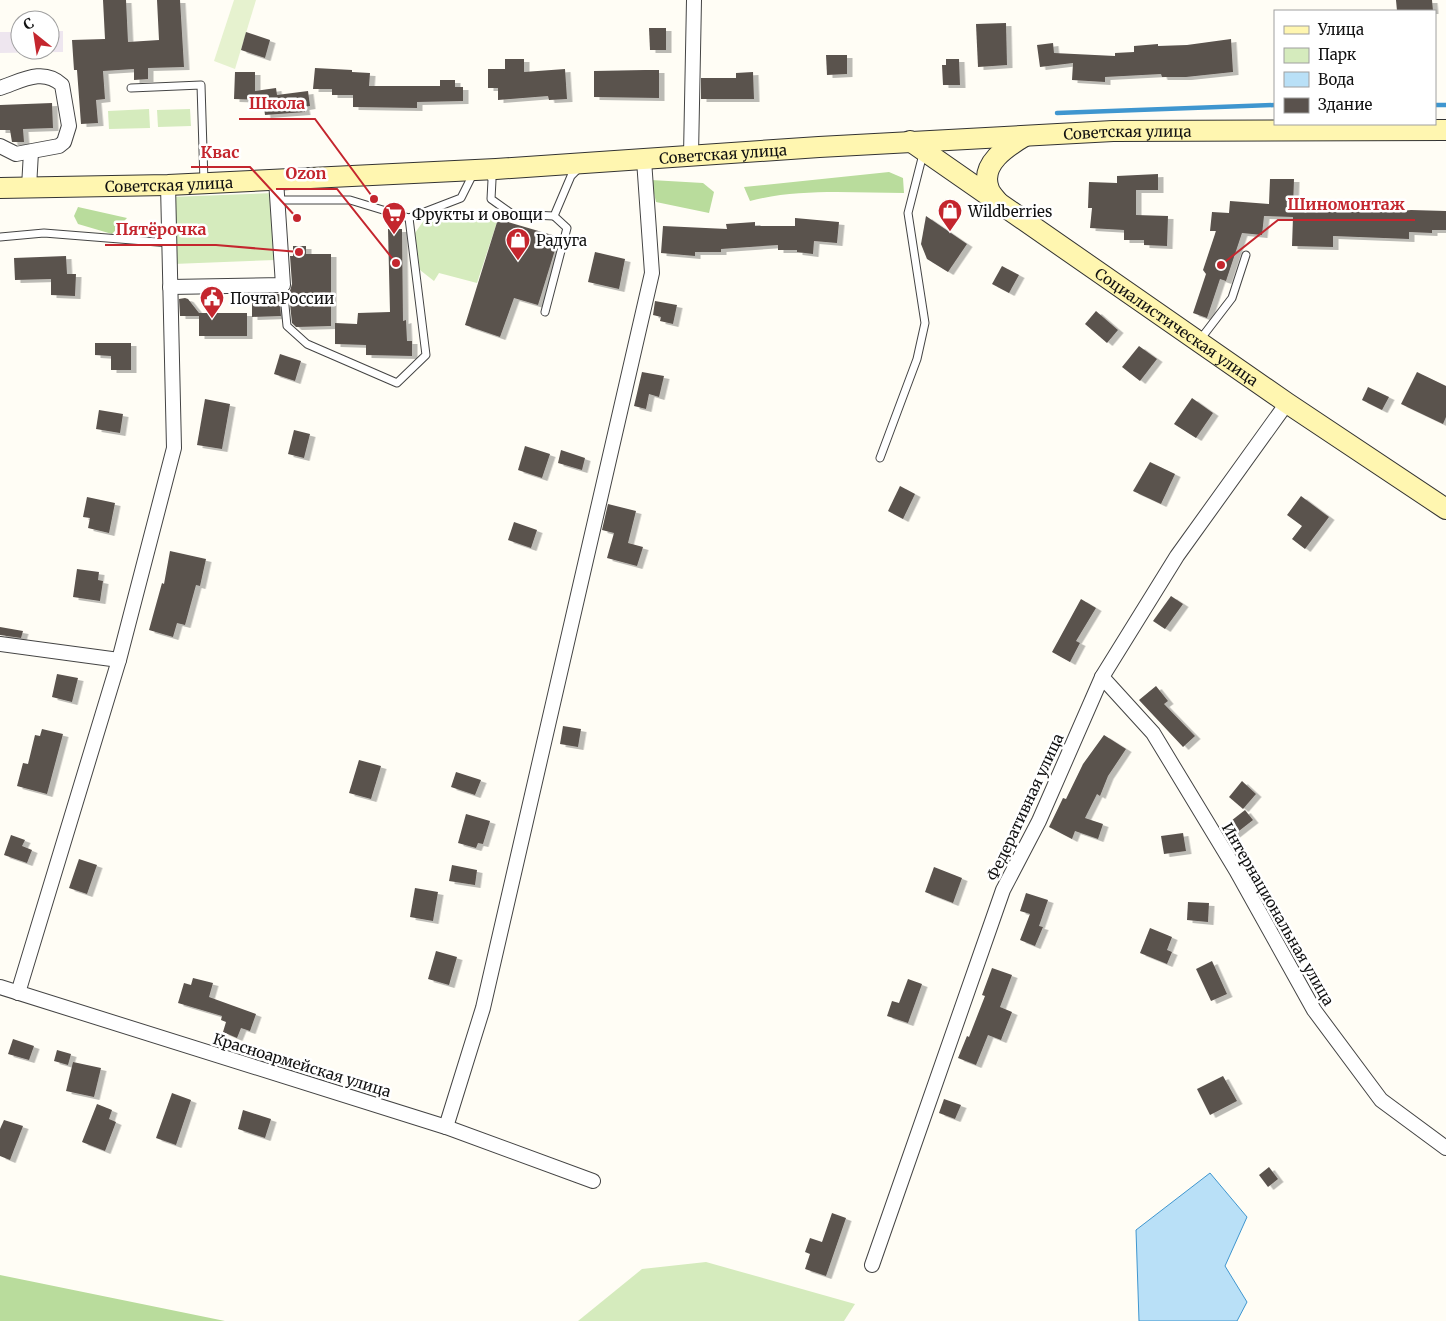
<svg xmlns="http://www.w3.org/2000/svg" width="1446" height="1321" viewBox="0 0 1446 1321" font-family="Merriweather,serif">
	<defs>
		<filter id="shadow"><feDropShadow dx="5.5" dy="3" stdDeviation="0" flood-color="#0004"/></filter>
	</defs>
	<rect width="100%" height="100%" fill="#fffdf5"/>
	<polygon fill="#eee6ef" points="50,31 63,31 63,52 0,53 0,32 20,32 20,50 50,50"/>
	<g fill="#d5ebbd">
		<polygon points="149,109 150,128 109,129 108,111"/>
		<polygon points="190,109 191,126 158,127 157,110"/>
		<polygon points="273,193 275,260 173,264 171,197"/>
		<polygon points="427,216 498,219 477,283 439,273 434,281 420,270 415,233"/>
		<polygon points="706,1262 855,1304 844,1321 578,1321 642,1269"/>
	</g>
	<g fill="#b9dc9c">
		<path d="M 889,172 L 903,178 L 904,193 C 854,193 799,188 750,201 L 744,187 Z"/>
		<polygon points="651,180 703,183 714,192 709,213 656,202"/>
		<polygon points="78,207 127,218 112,234 78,224 74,216"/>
		<polygon points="0,1275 225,1321 0,1321"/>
	</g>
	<polygon fill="#e6f2cf" points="234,0 256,0 235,69 214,61"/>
	<polygon fill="#b9e0f7" stroke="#3f96cf" points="1210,1173 1247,1217 1225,1266 1247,1302 1237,1321 1139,1321 1136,1230"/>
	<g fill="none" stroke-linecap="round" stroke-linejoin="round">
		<g stroke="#3f96cf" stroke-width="4.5">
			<polyline points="1435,105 1446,105"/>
			<polyline points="1057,113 1275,105"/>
		</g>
	</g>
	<g fill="#5a524d" filter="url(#shadow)">
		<polygon points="103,0 126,0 128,42 159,40 157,0 180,0 184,67 148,68 148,79 134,80 134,69 103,71 105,99 96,100 98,123 81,124 77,70 74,70 72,40 105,39"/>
		<polygon points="1396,0 1432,0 1433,11 1397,11"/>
		<polygon points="1006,23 1007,65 978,67 976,24"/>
		<polygon points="649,28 666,28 666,50 650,50"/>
		<polygon points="246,32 270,40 265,58 241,50"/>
		<polygon points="1231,39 1233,72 1186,77 1162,77 1161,74 1105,77 1105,82 1072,80 1073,63 1040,67 1037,45 1053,43 1054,53 1115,56 1115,53 1134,52 1134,46 1158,44 1158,46 1187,45"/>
		<polygon points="826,55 847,55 847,74 827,75"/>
		<polygon points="505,59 524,59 524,72 565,69 567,99 549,100 548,96 498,100 498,88 488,88 488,69 505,69"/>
		<polygon points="946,59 959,59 960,85 943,85 942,65 946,65"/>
		<polygon points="315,68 352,70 352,72 370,73 369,86 440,86 440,80 455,80 455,87 463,87 463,101 417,102 417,108 353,107 353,95 332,95 332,89 313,89"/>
		<polygon points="645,70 659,70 659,98 594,97 594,71"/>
		<polygon points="235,72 255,72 255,91 276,88 277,95 308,91 310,106 304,107 305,112 265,115 263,100 234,99"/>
		<polygon points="753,72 754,99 701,99 701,78 736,78 736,73"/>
		<polygon points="52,103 53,128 23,129 24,142 12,142 10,130 0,130 0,105"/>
		<polygon points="1158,174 1158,190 1136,190 1136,215 1168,216 1167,246 1144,245 1144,240 1124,240 1124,230 1090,228 1092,208 1088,208 1089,182 1117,183 1117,176"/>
		<polygon points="1270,179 1294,179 1293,208 1389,212 1411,210 1446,211 1446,230 1432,230 1432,233 1409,232 1409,239 1333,236 1333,247 1292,246 1293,217 1264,216 1262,235 1242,233 1226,281 1220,279 1207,318 1193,313 1206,274 1203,270 1216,231 1210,231 1212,212 1229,213 1230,201 1269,204"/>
		<polygon points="926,216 967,244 948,272 927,259 921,244"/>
		<polygon points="795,218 839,222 837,243 814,241 813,254 797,252 797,250 778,250 778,245 721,249 721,252 695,252 695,256 661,253 663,226 727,229 726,224 755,222 755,226 795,226"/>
		<polygon points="498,219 559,237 538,305 514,298 500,337 465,325"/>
		<polygon points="388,229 402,229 403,321 406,320 407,341 412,341 412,356 366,355 366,345 335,344 335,323 357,324 358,313 390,312"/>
		<polygon points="293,246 306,246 306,254 331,254 331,326 296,327 292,323 289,294 292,284 290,256 293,256"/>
		<polygon points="595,252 625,259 619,289 588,282"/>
		<polygon points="66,256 67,274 76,274 75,296 51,295 51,279 15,280 14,258"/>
		<polygon points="1002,266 1019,275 1009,293 992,284"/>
		<polygon points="279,294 281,316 252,317 252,295"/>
		<polygon points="185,298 188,299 199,313 247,313 247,336 199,336 199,316 180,316 179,299"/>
		<polygon points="655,301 677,305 673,324 660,321 661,317 653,315"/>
		<polygon points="1096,311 1118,330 1107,343 1085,324"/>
		<polygon points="95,343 131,343 131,370 111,370 111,356 95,355"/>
		<polygon points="1139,346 1157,359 1140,381 1122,367"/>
		<polygon points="280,354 301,361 295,381 274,374"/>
		<polygon points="642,372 664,376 659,397 649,394 646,409 634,406"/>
		<polygon points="1417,372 1446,386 1446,417 1443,424 1401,404"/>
		<polygon points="1368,387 1389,397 1382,410 1362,400"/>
		<polygon points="1192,398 1213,413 1196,438 1174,424"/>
		<polygon points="205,399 230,404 222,449 197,445"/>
		<polygon points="99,410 123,414 120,433 96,429"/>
		<polygon points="294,430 310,434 304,458 288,454"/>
		<polygon points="525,446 550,454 542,478 518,470"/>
		<polygon points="561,450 585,458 582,470 558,463"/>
		<polygon points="1150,462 1175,474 1161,504 1133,491"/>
		<polygon points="900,486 915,494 903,519 888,511"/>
		<polygon points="1301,496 1329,517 1305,549 1292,539 1302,526 1287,515"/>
		<polygon points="87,497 115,503 109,533 88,528 90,518 83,517"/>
		<polygon points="608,504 636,511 628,543 643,547 637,566 607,558 614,533 602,530"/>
		<polygon points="514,522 537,530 531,548 508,540"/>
		<polygon points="170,551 206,559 200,586 196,585 185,625 177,623 173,637 149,630 162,583 164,584"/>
		<polygon points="77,569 99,572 98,580 103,581 100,601 73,597"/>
		<polygon points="1171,596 1183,604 1165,629 1153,621"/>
		<polygon points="1081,599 1096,608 1076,641 1080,643 1070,662 1052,652"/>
		<polygon points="0,627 23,631 21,638 0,635"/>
		<polygon points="57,674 78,678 72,702 52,697"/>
		<polygon points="1156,686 1168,701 1164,704 1195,736 1183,747 1139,700"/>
		<polygon points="563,726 581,729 578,747 560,744"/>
		<polygon points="42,729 63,734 47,794 17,786 23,763 28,764 35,735 40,736"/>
		<polygon points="1104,735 1126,749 1108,776 1100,796 1097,794 1085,818 1103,824 1098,839 1075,831 1072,839 1049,827 1063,798 1066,799 1083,764"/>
		<polygon points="359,760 381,766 371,799 349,793"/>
		<polygon points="456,772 481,780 475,795 451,787"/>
		<polygon points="1242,781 1256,794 1243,809 1229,797"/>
		<polygon points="1245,810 1253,820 1230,838 1222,828"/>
		<polygon points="466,814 490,821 483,844 478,843 476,848 458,843"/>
		<polygon points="1183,833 1186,851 1164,854 1161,836"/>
		<polygon points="11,835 25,840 22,846 32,850 27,863 4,855"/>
		<polygon points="79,859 97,865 87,894 69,888"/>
		<polygon points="452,865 477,870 475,885 449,881"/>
		<polygon points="934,867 962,878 953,903 925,892"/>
		<polygon points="415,888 438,892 433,921 410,917"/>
		<polygon points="1026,893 1048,900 1039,926 1043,927 1035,946 1020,940 1030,914 1020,911"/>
		<polygon points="1188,902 1209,903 1208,922 1187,920"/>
		<polygon points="1150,928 1172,937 1167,950 1172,952 1167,964 1140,953"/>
		<polygon points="436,951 457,957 449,985 428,979"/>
		<polygon points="1212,961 1227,994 1211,1001 1196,969"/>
		<polygon points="992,968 1012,975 1000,1007 1012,1012 1001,1040 988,1035 976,1065 958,1058 967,1036 969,1037 985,996 982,995"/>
		<polygon points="193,978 213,983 209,997 256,1014 250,1031 241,1028 237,1038 223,1032 226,1022 221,1020 222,1016 178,1003 184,983 191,985"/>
		<polygon points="908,979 922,984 908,1023 887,1016 892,1001 899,1003"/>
		<polygon points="13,1039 34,1046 29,1060 8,1054"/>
		<polygon points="57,1050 71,1054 68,1065 54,1061"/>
		<polygon points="73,1062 101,1068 94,1097 66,1091"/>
		<polygon points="1223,1076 1237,1101 1210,1115 1197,1089"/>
		<polygon points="172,1093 191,1100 176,1145 156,1138"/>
		<polygon points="944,1099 961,1105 955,1119 939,1113"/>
		<polygon points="97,1104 112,1110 109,1119 116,1122 105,1151 82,1142"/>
		<polygon points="243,1110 271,1119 265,1138 238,1129"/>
		<polygon points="4,1120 23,1126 10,1160 0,1156 0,1129"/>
		<polygon points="1269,1167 1278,1179 1268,1187 1259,1175"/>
		<polygon points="832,1213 846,1218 826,1276 805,1269 810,1254 805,1252 810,1238 822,1242"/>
	</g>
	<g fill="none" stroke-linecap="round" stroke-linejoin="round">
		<defs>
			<g id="lane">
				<polyline points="131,88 201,85 204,182"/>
				<polyline points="489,172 492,180 491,199 512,214 554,216 571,176 579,168"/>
				<polyline points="277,200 350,200 409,218 461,198 474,172"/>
				<polyline points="0,237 44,233 170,243"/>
				<polyline points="283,285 287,326 307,344 397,383 426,355 409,218"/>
				<polyline points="545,312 567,228 554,216"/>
				<polyline points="1199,341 1232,298 1246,255"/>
				<polyline points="880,458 917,359 925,323 908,213 923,154"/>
			</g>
			<g id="street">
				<path d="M 0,88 C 21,81 43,67 62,85 L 69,126 L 64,142 L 59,146 L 16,154 L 0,146"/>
				<polyline points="691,155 694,0"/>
				<polyline points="29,187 31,152"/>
				<polyline points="170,287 283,285 276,180"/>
				<polyline points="0,644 119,660"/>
				<polyline points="1102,677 1153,733 1236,870 1314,1010 1381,1100 1446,1148"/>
				<polyline points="0,987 446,1127 593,1181"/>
				<polyline points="18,993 119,660 174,448 168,185"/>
				<polyline points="446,1127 483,1008 652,273 644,160"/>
				<polyline points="872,1265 1003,890 1039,821 1102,677 1177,556 1287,403"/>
			</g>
			<g id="secondary">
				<path id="s1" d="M 910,141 L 1287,403 L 1446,509"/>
				<path id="s2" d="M 0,188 L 168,185 L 496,169 L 819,147 L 1113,131 L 1446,130"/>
				<path d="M 998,202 C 995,198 990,193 989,189 C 979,164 1008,146 1025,136"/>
			</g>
		</defs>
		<use href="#lane" stroke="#444" stroke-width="9"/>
		<use href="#street" stroke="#444" stroke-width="16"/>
		<use href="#secondary" stroke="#333" stroke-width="22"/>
		<use href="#lane" stroke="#fff" stroke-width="7"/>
		<use href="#street" stroke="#fff" stroke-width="14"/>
		<use href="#secondary" stroke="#fff6b0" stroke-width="20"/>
	</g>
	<defs>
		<symbol id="shop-pin" viewBox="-11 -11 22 30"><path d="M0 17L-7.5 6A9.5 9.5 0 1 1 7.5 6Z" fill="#c4262e" stroke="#fff"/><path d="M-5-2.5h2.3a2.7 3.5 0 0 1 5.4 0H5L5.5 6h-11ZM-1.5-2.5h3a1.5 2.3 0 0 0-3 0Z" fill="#fff"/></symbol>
		<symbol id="supermarket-pin" viewBox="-11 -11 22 30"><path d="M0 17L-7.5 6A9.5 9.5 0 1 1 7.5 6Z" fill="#c4262e" stroke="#fff"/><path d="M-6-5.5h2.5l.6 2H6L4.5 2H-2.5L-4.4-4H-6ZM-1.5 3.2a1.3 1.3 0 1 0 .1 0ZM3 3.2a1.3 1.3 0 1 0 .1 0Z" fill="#fff"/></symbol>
		<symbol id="civic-pin" viewBox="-11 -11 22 30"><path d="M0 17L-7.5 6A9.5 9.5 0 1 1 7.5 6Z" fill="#c4262e" stroke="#fff"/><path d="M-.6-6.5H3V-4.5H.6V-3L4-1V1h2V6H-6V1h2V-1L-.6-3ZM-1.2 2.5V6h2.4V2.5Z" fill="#fff"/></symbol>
	</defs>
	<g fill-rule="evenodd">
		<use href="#shop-pin" x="936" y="197" width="28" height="38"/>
		<use href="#supermarket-pin" x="380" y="200" width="28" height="38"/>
		<use href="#shop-pin" x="504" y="226" width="28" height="38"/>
		<use href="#civic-pin" x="198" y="284" width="28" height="38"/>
	</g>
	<g text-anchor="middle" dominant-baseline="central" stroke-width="5" stroke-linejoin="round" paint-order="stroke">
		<g font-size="15" fill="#111" stroke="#fff">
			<text stroke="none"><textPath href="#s2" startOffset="1129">Советская улица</textPath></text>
			<text stroke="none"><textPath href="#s2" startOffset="724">Советская улица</textPath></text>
			<text stroke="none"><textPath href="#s2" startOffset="169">Советская улица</textPath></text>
			<text stroke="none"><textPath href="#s1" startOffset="325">Социалистическая улица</textPath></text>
			<text transform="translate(1025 807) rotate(-65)">Федеративная улица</text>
			<text transform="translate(1278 914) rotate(60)">Интернациональная улица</text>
			<text transform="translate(302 1065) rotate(17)">Красноармейская улица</text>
		</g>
		<g font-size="15" fill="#111" stroke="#fff" text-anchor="start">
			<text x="968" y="211">Wildberries</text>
			<text x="412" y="214">Фрукты и овощи</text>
			<text x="536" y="240">Радуга</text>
			<text x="230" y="298">Почта России</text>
		</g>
	</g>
	<path fill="none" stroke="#c4262e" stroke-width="2" d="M374 199L315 119H239M297 218L250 167H191M396 263L337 189H276M1221 265L1278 220H1415M299 252L216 245H105"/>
	<g fill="#c4262e" stroke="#fff" stroke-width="2">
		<circle cx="374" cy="199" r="5"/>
		<circle cx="297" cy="218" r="5"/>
		<circle cx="396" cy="263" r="5"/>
		<circle cx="1221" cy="265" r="5"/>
		<circle cx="299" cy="252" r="5"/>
	</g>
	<g font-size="16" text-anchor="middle" font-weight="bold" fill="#c4262e" stroke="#fff" stroke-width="5" stroke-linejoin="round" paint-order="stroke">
		<text x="277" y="109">Школа</text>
		<text x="220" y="158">Квас</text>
		<text x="306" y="179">Ozon</text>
		<text x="1346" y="210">Шиномонтаж</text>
		<text x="161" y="235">Пятёрочка</text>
	</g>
	<rect x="1274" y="10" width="162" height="115" fill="#ffffff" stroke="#a0a0a0"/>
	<rect x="1284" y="26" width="25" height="8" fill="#fff6b0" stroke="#a0a0a0"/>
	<text x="1318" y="35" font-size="15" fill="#111111">Улица</text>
	<rect x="1284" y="48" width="25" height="15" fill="#d5ebbd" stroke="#a0a0a0"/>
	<text x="1318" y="60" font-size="15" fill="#111111">Парк</text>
	<rect x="1284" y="72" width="25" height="15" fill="#b9e0f7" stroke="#a0a0a0"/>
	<text x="1318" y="85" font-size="15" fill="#111111">Вода</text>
	<rect x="1284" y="98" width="25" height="15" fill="#5a524d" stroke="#a0a0a0"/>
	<text x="1318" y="110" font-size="15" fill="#111111">Здание</text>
	<g transform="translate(35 35) rotate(330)"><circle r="24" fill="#ffffff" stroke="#a0a0a0"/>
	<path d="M0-4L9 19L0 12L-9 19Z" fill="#c4262e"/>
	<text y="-8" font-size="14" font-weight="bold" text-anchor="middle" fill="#111111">С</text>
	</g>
</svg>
